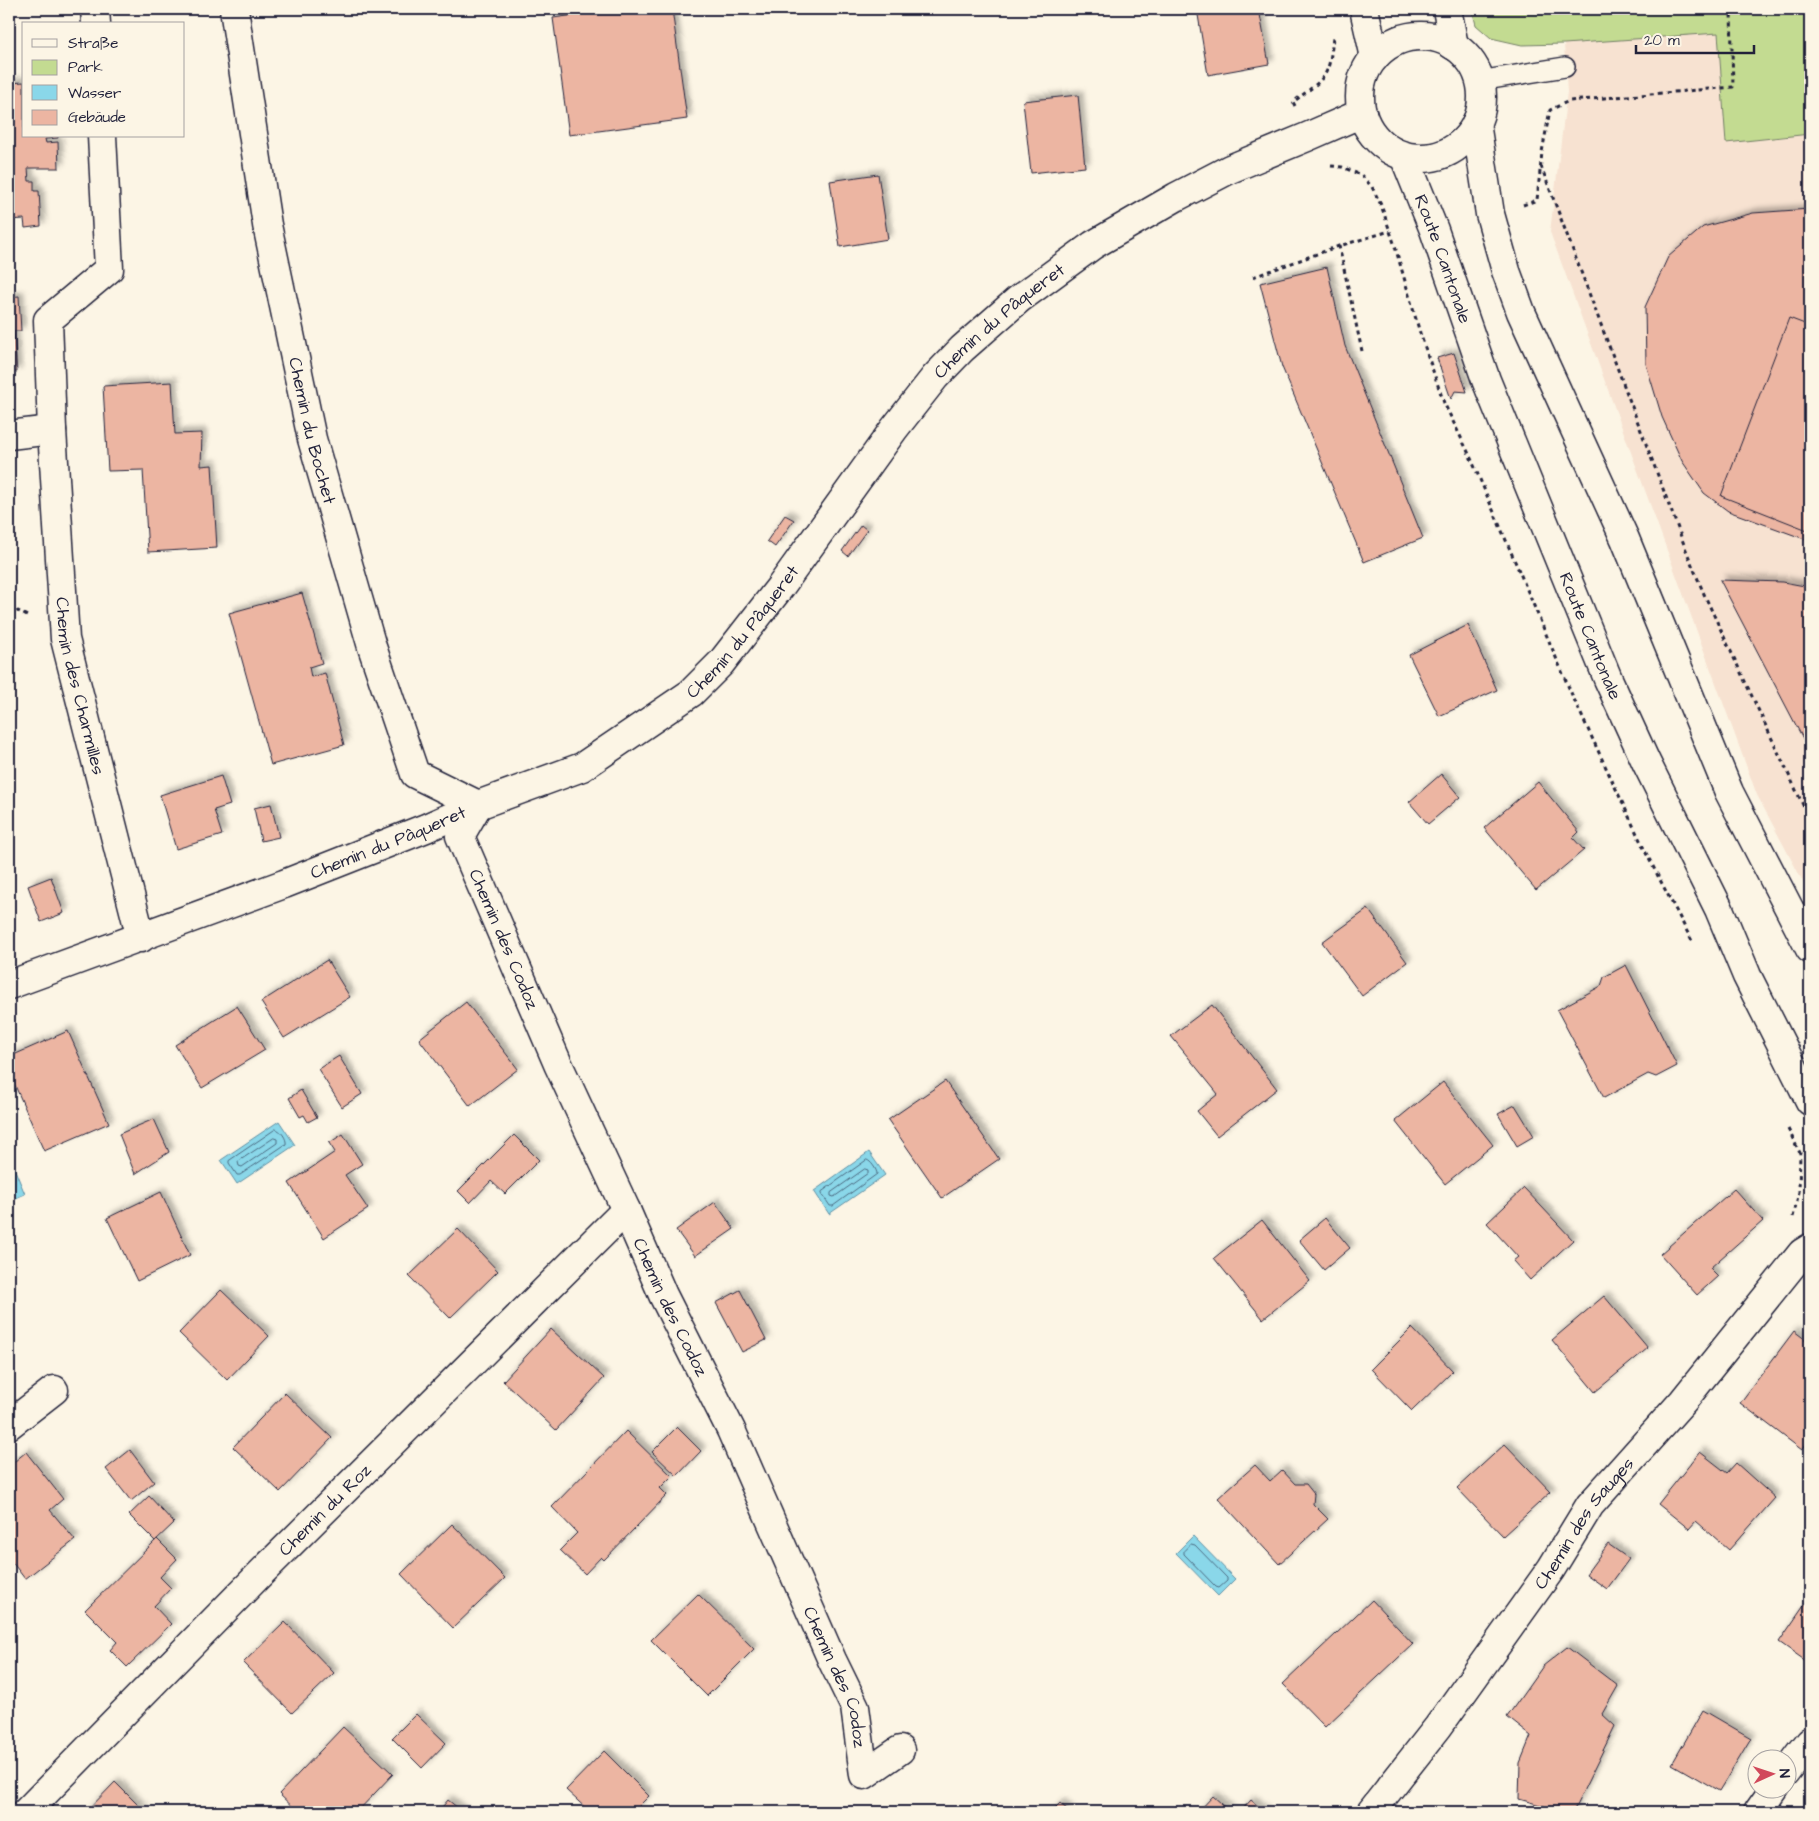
<svg xmlns="http://www.w3.org/2000/svg" width="1819" height="1821" viewBox="0 0 1819 1821" font-family="'Architects Daughter',sans-serif">
	<defs>
		<filter id="shadow"><feDropShadow dx="4.5" dy="-4.5" stdDeviation="2.5" flood-color="#0004"/></filter>
	</defs>
	<rect width="100%" height="100%" fill="#fcf5e5"/>
	<filter id="ink" filterUnits="userSpaceOnUse"><feTurbulence type="fractalNoise" baseFrequency=".02" numOctaves="2"/><feDisplacementMap in="SourceGraphic" scale="10" xChannelSelector="R" yChannelSelector="G"/><feConvolveMatrix kernelMatrix="1 2 1 2 8 2 1 2 1" color-interpolation-filters="sRGB"/></filter>
	<g filter="url(#ink)">
		<polygon fill="#f7e2d1" points="1472,9 1810,9 1810,895 1757,795 1550,232 1567,92 1564,44 1491,38 1476,25"/>
		<polygon fill="#c3db91" stroke="#727e66" points="1472,9 1810,9 1810,134 1726,143 1718,33 1564,44 1522,45 1491,38 1476,25"/>
		<g fill="#8ad7e9" stroke="#608fa3">
			<polygon points="279,1121 295,1145 237,1184 221,1160"/>
			<polygon points="869,1152 885,1175 829,1214 814,1191"/>
			<polygon points="9,1156 25,1194 9,1201"/>
			<polygon points="1193,1536 1235,1579 1218,1596 1176,1553"/>
		</g>
		<g fill="none" stroke-linecap="round" stroke-linejoin="round">
			<g stroke="#4c6a81" stroke-width="1">
				<path d="M 276,1129 C 281,1130 287,1139 286,1144 L 240,1175 L 237,1175 L 229,1163 L 229,1161 Z"/>
				<polygon points="274,1138 277,1139 277,1143 242,1167 239,1166 238,1162"/>
				<path d="M 867,1160 C 871,1161 877,1170 877,1174 L 833,1206 L 830,1206 L 822,1194 L 822,1192 Z"/>
				<polygon points="865,1169 868,1170 868,1173 834,1197 831,1196 831,1193"/>
				<polygon points="1191,1544 1195,1545 1227,1578 1227,1581 1219,1588 1216,1587 1184,1554 1184,1551"/>
			</g>
		</g>
		<g fill="#ecb5a2" stroke="#22223b" filter="url(#shadow)">
			<polygon points="620,9 672,9 687,119 569,135 553,18"/>
			<polygon points="1197,9 1259,9 1269,64 1208,75"/>
			<polygon points="24,82 24,136 58,136 58,138 45,139 46,143 58,142 59,168 28,168 29,181 34,181 34,191 39,191 41,226 25,228 24,219 9,220 9,83"/>
			<polygon points="1078,95 1085,167 1031,173 1023,101"/>
			<polygon points="878,174 888,239 840,247 830,181"/>
			<polygon points="1810,209 1810,541 1728,511 1704,493 1682,461 1662,417 1646,364 1645,307 1668,257 1703,227 1753,213"/>
			<polygon points="1327,267 1345,346 1423,538 1364,562 1282,367 1260,283"/>
			<polygon points="19,296 21,331 14,331 17,372 9,372 9,297"/>
			<polygon points="1789,318 1810,326 1810,531 1721,496"/>
			<polygon points="1454,353 1467,392 1455,391 1451,399 1437,358"/>
			<polygon points="172,382 175,434 202,433 201,466 212,465 217,548 148,552 143,470 108,471 103,386"/>
			<polygon points="785,515 794,520 775,547 767,541"/>
			<polygon points="861,525 867,530 848,556 842,551"/>
			<polygon points="1720,580 1783,582 1810,587 1810,752"/>
			<polygon points="302,593 322,663 309,667 311,677 325,673 344,745 271,765 229,613"/>
			<polygon points="1468,625 1497,690 1439,716 1409,655"/>
			<polygon points="1441,774 1460,797 1428,824 1409,802"/>
			<polygon points="221,776 230,805 214,810 222,835 176,849 160,795"/>
			<polygon points="1538,782 1579,832 1573,838 1584,850 1536,890 1484,828"/>
			<polygon points="271,804 279,837 261,841 254,808"/>
			<polygon points="51,877 64,913 41,922 28,886"/>
			<polygon points="1368,909 1407,962 1362,996 1322,942"/>
			<polygon points="327,960 350,997 284,1038 261,1002"/>
			<polygon points="1626,965 1677,1066 1656,1077 1648,1074 1604,1098 1557,1010 1601,986 1604,977"/>
			<polygon points="466,1002 518,1069 470,1106 419,1039"/>
			<polygon points="1212,1005 1277,1089 1217,1136 1197,1111 1218,1094 1171,1036"/>
			<polygon points="237,1006 265,1050 202,1088 175,1045"/>
			<polygon points="68,1031 109,1123 44,1151 9,1072 9,1057"/>
			<polygon points="339,1056 362,1094 342,1107 318,1069"/>
			<polygon points="945,1081 999,1159 942,1198 888,1120"/>
			<polygon points="1443,1082 1493,1145 1445,1184 1395,1121"/>
			<polygon points="301,1090 317,1117 308,1122 304,1115 300,1117 289,1098"/>
			<polygon points="1515,1105 1534,1136 1517,1146 1498,1114"/>
			<polygon points="154,1119 169,1152 135,1174 119,1134"/>
			<polygon points="343,1134 362,1164 345,1175 368,1209 324,1238 289,1183 335,1152 329,1143"/>
			<polygon points="514,1135 539,1160 505,1194 491,1181 470,1203 458,1191"/>
			<polygon points="1524,1188 1573,1240 1530,1280 1513,1261 1518,1257 1487,1223"/>
			<polygon points="1734,1189 1763,1221 1710,1268 1718,1276 1697,1295 1660,1254"/>
			<polygon points="161,1192 190,1255 137,1281 107,1218"/>
			<polygon points="715,1202 734,1229 695,1256 676,1230"/>
			<polygon points="1325,1218 1350,1248 1324,1270 1299,1240"/>
			<polygon points="1262,1220 1310,1281 1263,1319 1214,1258"/>
			<polygon points="458,1229 498,1271 450,1318 409,1276"/>
			<polygon points="221,1290 269,1336 227,1380 179,1333"/>
			<polygon points="740,1290 766,1340 742,1352 716,1303"/>
			<polygon points="1604,1296 1648,1348 1595,1392 1552,1340"/>
			<polygon points="1412,1328 1453,1371 1412,1411 1371,1369"/>
			<polygon points="551,1329 604,1378 556,1430 503,1381"/>
			<polygon points="1794,1331 1810,1343 1810,1438 1802,1450 1740,1403"/>
			<polygon points="285,1393 332,1438 280,1492 233,1447"/>
			<polygon points="677,1427 701,1451 677,1476 652,1452"/>
			<polygon points="626,1431 672,1476 660,1488 667,1495 604,1560 601,1557 585,1574 560,1550 577,1533 552,1507"/>
			<polygon points="1505,1444 1551,1492 1503,1536 1457,1488"/>
			<polygon points="130,1450 154,1482 131,1501 106,1469"/>
			<polygon points="26,1452 63,1499 50,1510 75,1540 25,1579 9,1558 9,1466"/>
			<polygon points="1700,1452 1727,1473 1736,1463 1775,1498 1729,1550 1696,1521 1689,1529 1658,1504"/>
			<polygon points="1255,1465 1270,1481 1282,1470 1295,1484 1306,1484 1314,1494 1313,1504 1328,1519 1279,1564 1218,1498"/>
			<polygon points="149,1496 174,1523 155,1541 129,1515"/>
			<polygon points="452,1524 505,1578 453,1628 401,1574"/>
			<polygon points="157,1539 177,1559 160,1577 171,1588 154,1606 171,1624 127,1667 110,1650 117,1642 85,1610"/>
			<polygon points="1608,1544 1629,1559 1607,1589 1586,1574"/>
			<polygon points="698,1594 754,1649 707,1696 651,1640"/>
			<polygon points="1810,1597 1810,1664 1779,1642"/>
			<polygon points="1372,1600 1413,1644 1325,1727 1283,1684"/>
			<polygon points="285,1622 334,1673 292,1713 243,1663"/>
			<polygon points="1567,1647 1618,1686 1602,1714 1615,1726 1573,1812 1565,1812 1519,1799 1520,1763 1531,1736 1507,1717 1543,1666"/>
			<polygon points="1703,1710 1751,1738 1719,1791 1672,1764"/>
			<polygon points="416,1714 446,1743 422,1768 392,1738"/>
			<polygon points="343,1727 393,1774 357,1812 298,1812 279,1794"/>
			<polygon points="604,1751 649,1796 633,1812 590,1812 566,1790"/>
			<polygon points="115,1782 145,1812 86,1812"/>
			<polygon points="1213,1796 1231,1812 1198,1812"/>
			<polygon points="448,1800 463,1812 438,1812"/>
			<polygon points="1251,1800 1265,1812 1240,1812"/>
			<polygon points="1060,1803 1070,1812 1051,1812"/>
		</g>
		<g fill="none" stroke-linecap="round" stroke-linejoin="round">
			<defs>
				<polyline id="lane" points="1479,81 1565,67"/>
				<g id="street">
					<polyline points="95,9 96,24"/>
					<path id="s1" d="M 234,9 L 267,225 L 312,439 L 372,647 L 415,774 L 478,805"/>
					<path id="s2" d="M 102,136 L 109,269 L 48,320 L 52,430 L 65,639 L 141,938"/>
					<polyline points="9,435 52,430"/>
					<path id="s3" d="M 478,805 L 460,836 L 558,1064 L 626,1210 L 663,1295 L 731,1430 L 832,1660 L 855,1707 L 864,1775 L 900,1750"/>
					<path id="s4" d="M 9,985 L 284,884 L 426,828 L 478,805 L 582,767 L 691,693 L 721,663 L 781,586 L 894,429 L 935,377 L 962,349 L 1019,299 L 1093,245 L 1176,197 L 1230,169 L 1307,137 L 1362,113"/>
					<polyline points="9,1425 54,1390"/>
					<polyline points="1786,1773 1810,1741"/>
					<path id="s5" d="M 26,1812 L 257,1577 L 626,1210"/>
					<path id="s6" d="M 1371,1812 L 1438,1727 L 1551,1569 L 1590,1505 L 1683,1401 L 1802,1253 L 1810,1248"/>
					<polyline points="1758,1812 1775,1788"/>
				</g>
				<g id="primary">
					<polyline points="1364,9 1375,57"/>
					<polyline points="1447,9 1454,46"/>
					<circle cx="1421" cy="97" r="61"/>
					<polyline points="1476,123 1490,214 1506,271 1521,312 1625,539 1729,792 1810,949"/>
					<path id="s7" d="M 1404,156 L 1434,230 L 1486,380 L 1608,679 L 1646,762 L 1719,909 L 1747,976 L 1810,1101"/>
				</g>
			</defs>
			<use href="#lane" stroke="#22223b" stroke-width="22"/>
			<use href="#street" stroke="#22223b" stroke-width="31"/>
			<use href="#primary" stroke="#22223b" stroke-width="31"/>
			<g stroke="#22223b" stroke-width="3" stroke-dasharray="4 4" stroke-linecap="butt">
				<path d="M 1295,106 L 1293,102 C 1326,77 1329,79 1333,37"/>
				<polyline points="1331,166 1342,167 1361,175 1372,187 1381,205 1394,243 1420,333 1444,403 1470,456 1572,695 1646,853 1692,941"/>
				<polyline points="1541,166 1688,555 1704,594 1810,820"/>
				<polyline points="1523,205 1537,200 1542,152 1550,110 1569,101 1733,87 1731,12"/>
				<polyline points="1253,277 1339,246"/>
				<polyline points="1362,351 1339,246 1390,231"/>
				<polyline points="9,615 18,611 29,617"/>
				<polyline points="1788,1129 1800,1153 1799,1192 1793,1217"/>
			</g>
			<use href="#lane" stroke="#fcf5e5" stroke-width="19"/>
			<use href="#street" stroke="#fcf5e5" stroke-width="28"/>
			<use href="#primary" stroke="#fcf5e5" stroke-width="28"/>
		</g>
	</g>
	<g text-anchor="middle" dominant-baseline="central" stroke-width="4" stroke-linejoin="round" paint-order="stroke">
		<g font-size="18" fill="#22223b" stroke="#fcf5e5">
			<text stroke="none"><textPath href="#s7" startOffset="110">Route Cantonale</textPath></text>
			<text stroke="none"><textPath href="#s4" startOffset="1230">Chemin du Pâqueret</textPath></text>
			<text stroke="none"><textPath href="#s1" startOffset="429">Chemin du Bochet</textPath></text>
			<text stroke="none"><textPath href="#s4" startOffset="825">Chemin du Pâqueret</textPath></text>
			<text stroke="none"><textPath href="#s7" startOffset="515">Route Cantonale</textPath></text>
			<text stroke="none"><textPath href="#s2" startOffset="581">Chemin des Charmilles</textPath></text>
			<text stroke="none"><textPath href="#s4" startOffset="405">Chemin du Pâqueret</textPath></text>
			<text stroke="none"><textPath href="#s3" startOffset="148">Chemin des Codoz</textPath></text>
			<text stroke="none"><textPath href="#s3" startOffset="552">Chemin des Codoz</textPath></text>
			<text stroke="none"><textPath href="#s5" startOffset="425">Chemin du Roz</textPath></text>
			<text stroke="none"><textPath href="#s6" startOffset="359">Chemin des Sauges</textPath></text>
			<text stroke="none"><textPath href="#s3" startOffset="958">Chemin des Codoz</textPath></text>
		</g>
	</g>
	<rect width="1819" height="1821" fill="none" stroke="#fcf5e5" stroke-width="30"/>
	<rect x="15" y="15" width="1789" height="1791" fill="none" stroke="#22223b" stroke-width="2" filter="url(#ink)"/>
	<rect x="22" y="22" width="162" height="115" fill="#fcf5e5" stroke="#a5a1a1"/>
	<rect x="32" y="39" width="25" height="8" fill="#fcf5e5" stroke="#a5a1a1"/>
	<text x="68" y="48" font-size="15" fill="#22223b">Straße</text>
	<rect x="32" y="60" width="25" height="15" fill="#c3db91" stroke="#a5a1a1"/>
	<text x="68" y="72" font-size="15" fill="#22223b">Park</text>
	<rect x="32" y="85" width="25" height="15" fill="#8ad7e9" stroke="#a5a1a1"/>
	<text x="68" y="98" font-size="15" fill="#22223b">Wasser</text>
	<rect x="32" y="110" width="25" height="15" fill="#ecb5a2" stroke="#a5a1a1"/>
	<text x="68" y="122" font-size="15" fill="#22223b">Gebäude</text>
	<g transform="translate(1772 1774) rotate(87)"><circle r="24" fill="#fcf5e5" stroke="#a5a1a1"/>
	<path d="M0-4L9 19L0 12L-9 19Z" fill="#d1495b"/>
	<text y="-8" font-size="14" font-weight="bold" text-anchor="middle" fill="#22223b">N</text>
	</g>
	<path d="M1636 45v8h118v-8" fill="none" stroke="#22223b" stroke-width="2.5"/>
	<text x="1644" y="45" font-size="15" fill="#22223b" stroke="#fcf5e5" stroke-width="4" paint-order="stroke">20 m</text>
</svg>
